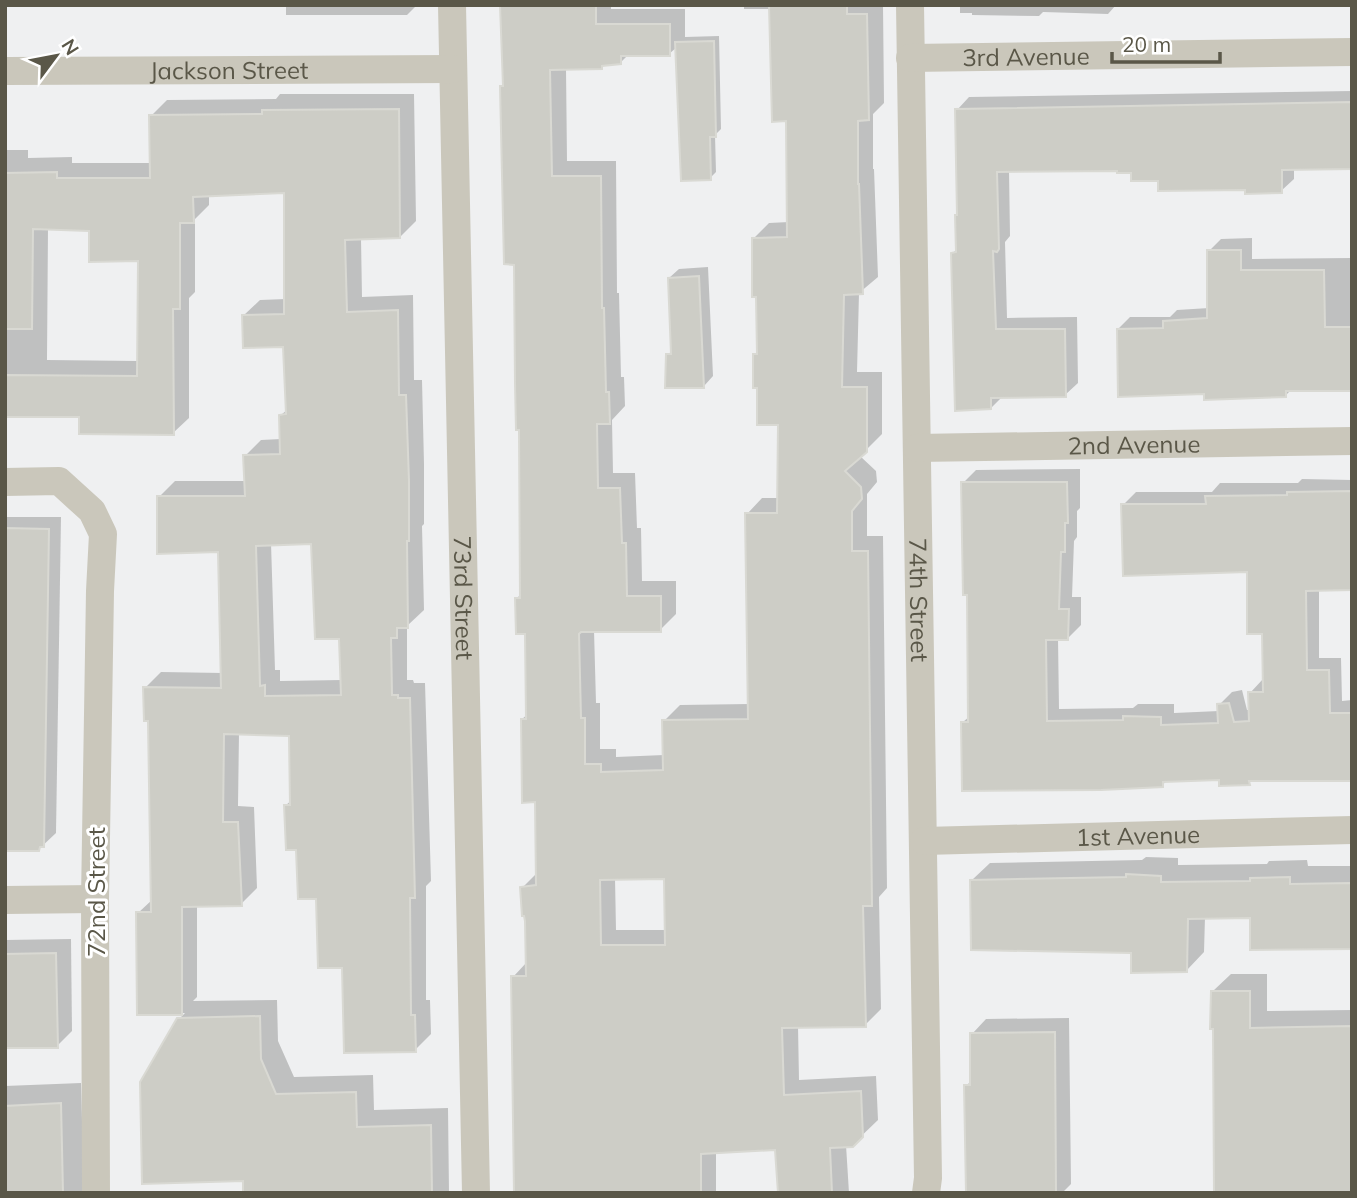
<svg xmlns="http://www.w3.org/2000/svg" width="1357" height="1198" viewBox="0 0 1357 1198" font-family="Mulish,sans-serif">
	<rect width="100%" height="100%" fill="#eff0f1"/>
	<g fill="#0003" fill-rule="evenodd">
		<polygon points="286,5 417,5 407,15 286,15"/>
		<path d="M 500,5 L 611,5 L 611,9 L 685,9 L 685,37 L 719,36 L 721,129 L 715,135 L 716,172 L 710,178 L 677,47 L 669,54 L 628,55 L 621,62 L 605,64 L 601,68 L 566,68 L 567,161 L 616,161 L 617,293 L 619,293 L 621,377 L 624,377 L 625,406 L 612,420 L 613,473 L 635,473 L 637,528 L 641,528 L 642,581 L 676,581 L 676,614 L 660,630 L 594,630 L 596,703 L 600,703 L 600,749 L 616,749 L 616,757 L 664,755 L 664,721 L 680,705 L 749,704 L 747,514 L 762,498 L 779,498 L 780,423 L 759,386 L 754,355 L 758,351 L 754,238 L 769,223 L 789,222 L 788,120 L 771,9 L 744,9 L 744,5 L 883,5 L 884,103 L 873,114 L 873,169 L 874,169 L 878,277 L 859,293 L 857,372 L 882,372 L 882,434 L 860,456 L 876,471 L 877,482 L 867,494 L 867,536 L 883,536 L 887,888 L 879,897 L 881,1009 L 865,1025 L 798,1026 L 799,1080 L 876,1076 L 878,1120 L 852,1145 L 846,1145 L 849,1193 L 780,1193 L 777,1148 L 716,1151 L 716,1193 L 515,1193 L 513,977 L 527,962 L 526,921 L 522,888 L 538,872 L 537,801 L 522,719 L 528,714 L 526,632 L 517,598 L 522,593 L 516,263 L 502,86 L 505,84 ZM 615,878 L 666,878 L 667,930 L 616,930 Z"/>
		<polygon points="960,5 1116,5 1108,14 1043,12 1039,16 972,15 972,13 960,13"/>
		<polygon points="1352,91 1352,167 1294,168 1294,179 1281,191 1159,179 1119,169 1009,170 1010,236 1005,242 1007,318 1077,317 1078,383 1065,395 1003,396 991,408 953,253 957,249 959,213 957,110 969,97"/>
		<path d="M 280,94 L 414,94 L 416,221 L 400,237 L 361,238 L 362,297 L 413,295 L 414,380 L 422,380 L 424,464 L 424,524 L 422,526 L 424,610 L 407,626 L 407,680 L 413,680 L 414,683 L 425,683 L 431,881 L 426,886 L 426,1000 L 430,1000 L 431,1034 L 415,1050 L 344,966 L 298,848 L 286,805 L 292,800 L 291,735 L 239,733 L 238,806 L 254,807 L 257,888 L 241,904 L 197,905 L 197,997 L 193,1001 L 277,1000 L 278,1041 L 294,1077 L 373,1075 L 374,1110 L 448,1108 L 449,1193 L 288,1193 L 179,1019 L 185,1013 L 139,1014 L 138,913 L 153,899 L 150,719 L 145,688 L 161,672 L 223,673 L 219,551 L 159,497 L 175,481 L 246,481 L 245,456 L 261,440 L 281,439 L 281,415 L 288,409 L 284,345 L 244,315 L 260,300 L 286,299 L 286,191 L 209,194 L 209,205 L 195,219 L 195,292 L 189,298 L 189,418 L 173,433 L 81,415 L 5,415 L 5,150 L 28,150 L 28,158 L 72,157 L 72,163 L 152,163 L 151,116 L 167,100 L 276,99 ZM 48,228 L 90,230 L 140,259 L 139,361 L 47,360 ZM 312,542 L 341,637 L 342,680 L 280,681 L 280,670 L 275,670 L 271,543 Z"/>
		<polygon points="1252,238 1252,259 1352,258 1352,388 1292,389 1286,395 1206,392 1118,329 1130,317 1170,317 1177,310 1209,308 1209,251 1221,239"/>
		<polygon points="708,267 713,376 704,386 668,355 673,349 669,278 679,269"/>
		<polygon points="1080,469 1080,508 1077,511 1077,537 1074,541 1072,597 1081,597 1081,625 1068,638 1058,638 1059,709 1133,708 1138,704 1174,704 1174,713 1219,711 1219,705 1232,692 1242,690 1247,710 1250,710 1250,693 1263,679 1264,633 1249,570 1123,505 1136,492 1212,492 1220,483 1298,483 1302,479 1352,480 1352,588 1319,589 1319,658 1341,658 1342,701 1352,700 1352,780 1253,780 1249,783 1221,778 1167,781 1162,785 963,722 970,716 968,593 963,483 976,470"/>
		<polygon points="5,517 61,517 56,833 39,849 5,849"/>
		<polygon points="1146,857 1178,858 1178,865 1267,864 1269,861 1307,860 1308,866 1352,866 1352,947 1252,916 1205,917 1204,952 1187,970 1133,952 972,880 990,863 1142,860"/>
		<polygon points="71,939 72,1031 57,1046 5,1046 5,940"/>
		<polygon points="1231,974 1267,974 1267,1011 1352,1010 1352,1193 1213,991"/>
		<polygon points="1069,1018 1071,1184 1062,1193 968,1193 966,1086 972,1080 972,1034 986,1019"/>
		<polygon points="81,1083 84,1193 5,1193 5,1086"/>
	</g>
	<g fill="#cdcdc6" stroke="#d9d9d3" stroke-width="2" fill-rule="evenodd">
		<path d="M 500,5 L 596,5 L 596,24 L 670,24 L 670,56 L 621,56 L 621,64 L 602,66 L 602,69 L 550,70 L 552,176 L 601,176 L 602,308 L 604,308 L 606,392 L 609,392 L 610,424 L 597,424 L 598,488 L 620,488 L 622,543 L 626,543 L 627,596 L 661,596 L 661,632 L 581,632 L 579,634 L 581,718 L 585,718 L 585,764 L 601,764 L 601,772 L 663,770 L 662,720 L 748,719 L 745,513 L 777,513 L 778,425 L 757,425 L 757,388 L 753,388 L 753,354 L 757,354 L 756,297 L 752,297 L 752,238 L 787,237 L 786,121 L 772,122 L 769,5 L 847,5 L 847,14 L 867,14 L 869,120 L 858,121 L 858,184 L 859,184 L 863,294 L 844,295 L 842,387 L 867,387 L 867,452 L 845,471 L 861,487 L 862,499 L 852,511 L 852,551 L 868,551 L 872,906 L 863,906 L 866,1027 L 782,1028 L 784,1095 L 861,1091 L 863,1137 L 853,1147 L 830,1148 L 832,1193 L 778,1193 L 775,1150 L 701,1154 L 701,1193 L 514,1193 L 511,976 L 526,976 L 525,921 L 524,916 L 522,916 L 520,887 L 536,885 L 535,802 L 522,803 L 521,719 L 526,719 L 525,634 L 516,634 L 515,598 L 520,598 L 519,430 L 516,430 L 515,383 L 514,265 L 504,264 L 500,86 L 503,86 ZM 664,879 L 665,945 L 601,945 L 600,880 Z"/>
		<polygon points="714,41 716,137 710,137 711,180 681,181 675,42"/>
		<polygon points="1352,102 1352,169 1282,170 1282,193 1245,194 1245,190 1158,191 1158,181 1131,181 1131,173 1117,173 1117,171 997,172 999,249 997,252 993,251 996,329 1065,329 1066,397 991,398 991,409 955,411 951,253 956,252 955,215 957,215 955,109"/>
		<path d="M 399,109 L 400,238 L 345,240 L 347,312 L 398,310 L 399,395 L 406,395 L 409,481 L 409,541 L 407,541 L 408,628 L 397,628 L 397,638 L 391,638 L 392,695 L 398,695 L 398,698 L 410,698 L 415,898 L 410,898 L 411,1015 L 415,1015 L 416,1052 L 344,1053 L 342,968 L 318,968 L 316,899 L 298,899 L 296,850 L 286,850 L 284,805 L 290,805 L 289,736 L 224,734 L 223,822 L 238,822 L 242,906 L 182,907 L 182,1015 L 137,1015 L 136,912 L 151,912 L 148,721 L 144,721 L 143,687 L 221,688 L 218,552 L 157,554 L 157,496 L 245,496 L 243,455 L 280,454 L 279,415 L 286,414 L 283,347 L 243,348 L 242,315 L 284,314 L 284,193 L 193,197 L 194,223 L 180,223 L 180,309 L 173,309 L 174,435 L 79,434 L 79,417 L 5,417 L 5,375 L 137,376 L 138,261 L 89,262 L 89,231 L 33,229 L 32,329 L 5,329 L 5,173 L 57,172 L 57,178 L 150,178 L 149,115 L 262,114 L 262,110 ZM 311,544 L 315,639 L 339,639 L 341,695 L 265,696 L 265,685 L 260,686 L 256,546 Z"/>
		<polygon points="1207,250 1241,250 1241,270 1324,270 1325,327 1352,327 1352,391 1286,391 1286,397 1204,400 1204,394 1118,397 1117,329 1163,328 1163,321 1207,318"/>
		<polygon points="699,276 704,388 665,388 666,354 671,354 668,278"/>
		<polygon points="961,482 1067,482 1068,523 1065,523 1065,552 1061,552 1059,609 1069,609 1068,640 1046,640 1047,721 1123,720 1123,716 1161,717 1161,725 1218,723 1217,704 1229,703 1234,722 1249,721 1248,692 1263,692 1262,634 1247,634 1247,572 1123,576 1121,504 1206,504 1205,496 1287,495 1287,492 1352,491 1352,590 1306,591 1307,670 1329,670 1330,713 1352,713 1352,781 1249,781 1250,785 1219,786 1219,780 1163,782 1163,787 1101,790 962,791 961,722 968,722 967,595 963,595"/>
		<polygon points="5,528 49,529 44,847 40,847 39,851 5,851"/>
		<polygon points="1126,874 1161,876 1161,882 1250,881 1250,878 1290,877 1290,884 1352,883 1352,949 1250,950 1250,918 1188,919 1187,972 1131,973 1131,953 971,950 970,880 1126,877"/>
		<polygon points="56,953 58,1048 5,1048 5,954"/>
		<polygon points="1211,991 1250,991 1250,1028 1352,1026 1352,1193 1214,1193 1213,1029 1210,1029"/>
		<polygon points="260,1016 261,1059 276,1094 356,1092 357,1127 431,1125 432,1193 243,1193 243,1181 142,1184 140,1082 177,1018"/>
		<polygon points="1055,1032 1056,1193 966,1193 964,1085 970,1085 970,1033"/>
		<polygon points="61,1103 63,1193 5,1193 5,1106"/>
	</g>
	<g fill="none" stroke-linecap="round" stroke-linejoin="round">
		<g stroke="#cac7bb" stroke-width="28">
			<path id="s1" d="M 452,5 L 476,1193"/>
			<path id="s2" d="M 910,5 L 928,1178 L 926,1193"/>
			<path id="s3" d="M 910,58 L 1352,52"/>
			<path id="s4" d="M 5,71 L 453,69"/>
			<path id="s5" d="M 917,448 L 1352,441"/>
			<polyline points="5,482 59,481 92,511 103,534 100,591 95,899 96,1193"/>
			<path id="s6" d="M 924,841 L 1352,830"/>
			<polyline points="5,900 95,899"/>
		</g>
	</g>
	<g text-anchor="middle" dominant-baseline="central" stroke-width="6" stroke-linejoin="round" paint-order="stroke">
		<g font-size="24" fill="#5a5748" stroke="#fff">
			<text stroke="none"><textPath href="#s3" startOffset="116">3rd Avenue</textPath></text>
			<text stroke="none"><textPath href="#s4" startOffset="224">Jackson Street</textPath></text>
			<text stroke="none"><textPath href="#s5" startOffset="217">2nd Avenue</textPath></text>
			<text stroke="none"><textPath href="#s1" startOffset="593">73rd Street</textPath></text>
			<text stroke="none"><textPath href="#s2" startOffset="595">74th Street</textPath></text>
			<text stroke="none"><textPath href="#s6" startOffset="214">1st Avenue</textPath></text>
			<text transform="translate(96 892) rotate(-90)">72nd Street</text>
		</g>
	</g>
	<rect width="1357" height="1198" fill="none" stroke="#5a5748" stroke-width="14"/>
	<g transform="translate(56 56) rotate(58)" stroke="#ffffff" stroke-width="5" paint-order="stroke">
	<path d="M0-5L12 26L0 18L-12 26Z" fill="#5a5748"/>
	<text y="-10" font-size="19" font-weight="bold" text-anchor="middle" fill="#5a5748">N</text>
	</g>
	<path d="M1112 52v10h108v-10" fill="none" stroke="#5a5748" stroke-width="3.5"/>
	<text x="1122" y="52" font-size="21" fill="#5a5748" stroke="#ffffff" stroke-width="5" paint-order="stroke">20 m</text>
</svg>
